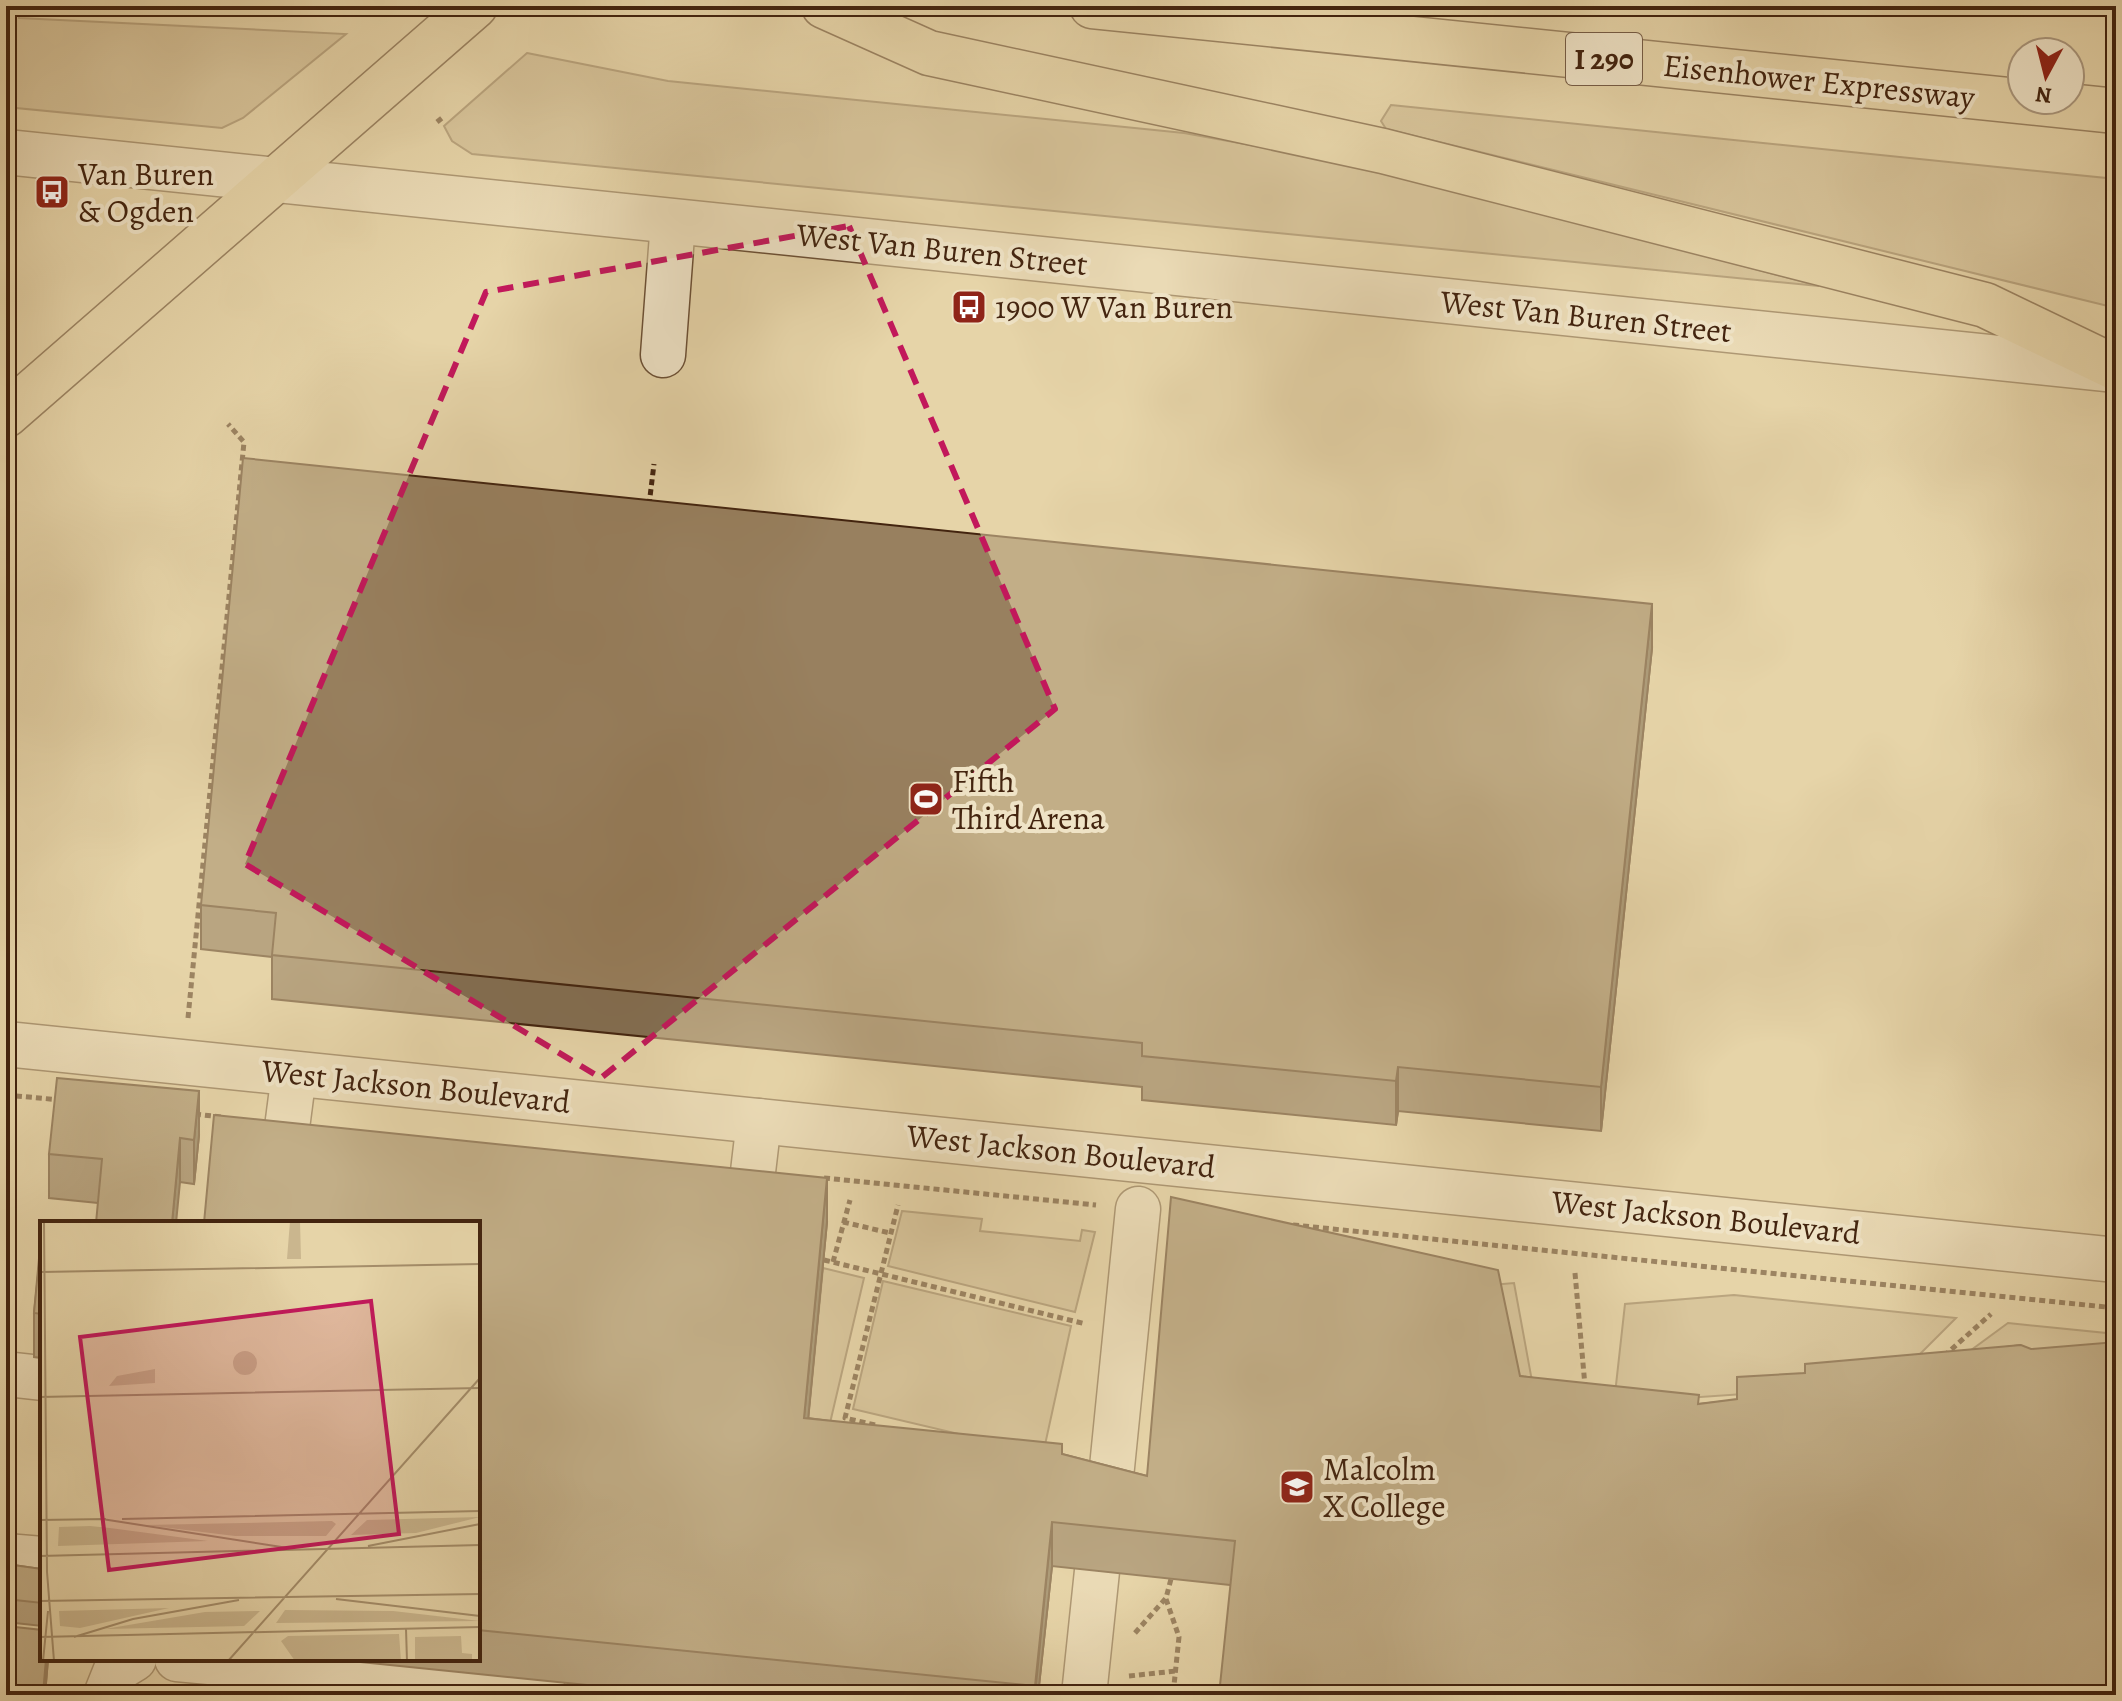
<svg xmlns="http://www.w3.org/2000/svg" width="2122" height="1701" viewBox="0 0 2122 1701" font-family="Alegreya,serif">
	<rect width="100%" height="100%" fill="#e6d4a8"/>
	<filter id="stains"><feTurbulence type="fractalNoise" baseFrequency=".0025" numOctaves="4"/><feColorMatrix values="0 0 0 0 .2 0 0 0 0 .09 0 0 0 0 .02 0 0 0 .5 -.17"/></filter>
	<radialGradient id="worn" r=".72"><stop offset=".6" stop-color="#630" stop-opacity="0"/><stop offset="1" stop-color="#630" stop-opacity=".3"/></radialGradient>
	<g fill="#cab68e" stroke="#866d4e" stroke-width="2">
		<polygon points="6,8 19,9 19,18 346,34 243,118 222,128 6,107"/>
		<polygon points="527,53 668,81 1184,133 1376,168 1819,286 472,154 452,141 444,126"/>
		<polygon points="1391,105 2116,179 2116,308 1386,129 1381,121"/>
		<polygon points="902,1211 982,1219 980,1231 1080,1241 1082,1230 1095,1232 1075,1312 888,1266"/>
		<polygon points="823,1268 864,1278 830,1423 804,1462"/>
		<polygon points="883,1281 1071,1326 1043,1454 853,1409"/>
		<polygon points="1514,1283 1532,1381 1512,1383 1480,1286"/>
		<polygon points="1734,1295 1956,1318 1890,1384 1614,1403 1625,1304"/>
		<polygon points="2008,1323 2116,1334 2116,1386 1914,1392"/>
	</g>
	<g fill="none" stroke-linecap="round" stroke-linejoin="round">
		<defs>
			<g id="minor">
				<polyline points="6,152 2116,370"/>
				<polyline points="663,355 673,222"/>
				<polyline points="6,1044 2116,1260"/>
				<polyline points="282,1166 294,1074"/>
				<polyline points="748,1214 759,1121"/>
				<polyline points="6,1374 42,1378"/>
				<polyline points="1108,1507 1138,1209"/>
				<polyline points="6,1556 42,1559"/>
				<polyline points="177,1659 327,1673 347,1693"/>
				<polyline points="327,1673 545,1695"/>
				<polyline points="106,1695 116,1670 134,1659"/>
				<polyline points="1084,1695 1097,1571"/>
			</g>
			<polyline id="major" points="6,415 475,6"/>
			<g id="highway">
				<polyline points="824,6 929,53 1383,151 1985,305 2116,368"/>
				<polyline points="1092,6 2116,111"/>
			</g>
		</defs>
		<use href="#minor" stroke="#6c5035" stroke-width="47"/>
		<use href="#major" stroke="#43240f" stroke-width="47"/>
		<use href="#highway" stroke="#43240f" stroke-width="47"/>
		<g stroke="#43240f" stroke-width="5" stroke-dasharray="6 4" stroke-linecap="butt">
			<polyline points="437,122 442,118"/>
			<polyline points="649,505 654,464"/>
			<polyline points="188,1018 244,442 228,424"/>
			<polyline points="6,1095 61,1100"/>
			<polyline points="195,1114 221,1117"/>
			<polyline points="824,1178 1096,1205"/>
			<polyline points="843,1222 890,1233"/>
			<polyline points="1293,1225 2116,1308"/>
			<polyline points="824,1260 1086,1324"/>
			<polyline points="833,1262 850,1200"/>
			<polyline points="1575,1273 1585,1386"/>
			<polyline points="1944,1356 1991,1314"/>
			<polyline points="875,1425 845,1418 898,1205"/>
			<polyline points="1166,1599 1179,1637 1173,1695"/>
			<polyline points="1135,1633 1166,1598 1171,1579"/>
			<polyline points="1129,1676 1176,1671"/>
		</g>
		<use href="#minor" stroke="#efe3c6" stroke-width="44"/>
		<use href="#major" stroke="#e6d4a8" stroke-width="44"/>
		<use href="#highway" stroke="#e6d4a8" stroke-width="44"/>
	</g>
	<g fill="#836e52" stroke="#43240f" stroke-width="2">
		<polygon points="1652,648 1601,1131 1398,1111 1396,1125 1142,1100 1142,1087 272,999 272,957 201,949 201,905"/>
		<polygon points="199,1135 194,1184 180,1182 98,1203 49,1198 49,1154"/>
		<polygon points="827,1222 808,1418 1062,1454 1147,1476 1520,1376 1699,1404 1737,1400 1805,1373 2021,1345 1230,1585 1052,1566 1038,1695 686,1695 331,1659 478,1659 478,1223"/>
		<polygon points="42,1237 42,1358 34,1357 34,1313"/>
		<polygon points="6,1564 42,1569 42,1626 6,1622"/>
		<polygon points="6,1626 42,1659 48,1659 45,1695 6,1695"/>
	</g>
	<g fill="#6a5a42" stroke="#43240f" stroke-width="2">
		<polygon points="1652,604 1652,648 1601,1131 1601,1087"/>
		<polygon points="1398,1067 1398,1111 1396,1125 1396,1081"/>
		<polygon points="199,1091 199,1135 194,1184 194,1140"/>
		<polygon points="180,1138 180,1182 176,1223 172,1223"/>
		<polygon points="827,1178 827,1222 804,1462 804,1418"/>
		<polygon points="1052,1522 1052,1566 1038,1695 1035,1695"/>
		<polygon points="46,1659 48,1659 45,1695 43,1695"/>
	</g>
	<g fill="#98805f" stroke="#43240f" stroke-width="2">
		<polygon points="243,458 1652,604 1601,1087 1398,1067 1396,1081 1142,1056 1142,1043 272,955 276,913 201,905"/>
		<polygon points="57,1078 199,1091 194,1140 180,1138 172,1223 96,1223 102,1159 49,1154"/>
		<polygon points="214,1115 827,1178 804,1418 1062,1444 1062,1454 1147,1476 1171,1197 1498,1270 1520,1376 1699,1395 1698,1404 1737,1399 1737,1377 1805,1373 1805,1364 2021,1345 2031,1349 2116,1342 2116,1695 1219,1695 1235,1541 1052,1522 1035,1686 478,1630 478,1223 204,1223"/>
		<polygon points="41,1237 42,1237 42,1314 34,1313"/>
		<polygon points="6,1564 42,1569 42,1603 6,1599"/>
		<polygon points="6,1626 42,1630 42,1659 46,1659 43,1694 6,1690"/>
	</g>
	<path d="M0 0H2122V1701H0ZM 849,226 L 1055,709 L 601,1078 L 245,864 L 486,292 Z" fill="#e6d4a8" fill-opacity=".55" fill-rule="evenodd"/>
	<path fill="none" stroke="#c2185b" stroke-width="6" stroke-dasharray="16 10" stroke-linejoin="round" d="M 849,226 L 1055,709 L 601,1078 L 245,864 L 486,292 Z"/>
	<defs>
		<symbol id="bus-square" viewBox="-11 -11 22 22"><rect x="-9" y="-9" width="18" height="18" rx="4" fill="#8f2418" stroke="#efe3c6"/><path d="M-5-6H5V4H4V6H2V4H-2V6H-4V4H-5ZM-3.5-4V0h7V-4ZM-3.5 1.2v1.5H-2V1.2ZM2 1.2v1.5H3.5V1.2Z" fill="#fff"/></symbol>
		<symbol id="stadium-square" viewBox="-11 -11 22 22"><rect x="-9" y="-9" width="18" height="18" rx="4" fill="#8f2418" stroke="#efe3c6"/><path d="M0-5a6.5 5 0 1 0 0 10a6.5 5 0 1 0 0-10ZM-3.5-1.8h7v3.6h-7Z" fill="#fff"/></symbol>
		<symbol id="university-square" viewBox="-11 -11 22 22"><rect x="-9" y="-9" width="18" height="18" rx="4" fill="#8f2418" stroke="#efe3c6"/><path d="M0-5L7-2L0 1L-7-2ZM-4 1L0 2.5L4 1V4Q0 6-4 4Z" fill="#fff"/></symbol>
	</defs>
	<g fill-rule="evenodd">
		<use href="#bus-square" x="32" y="172" width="40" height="40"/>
		<use href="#bus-square" x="949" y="287" width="40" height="40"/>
		<use href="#stadium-square" x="906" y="779" width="40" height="40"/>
		<use href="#university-square" x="1277" y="1467" width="40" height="40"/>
	</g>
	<g text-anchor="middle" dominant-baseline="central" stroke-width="8" stroke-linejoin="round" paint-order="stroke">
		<rect fill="#efe3c6" stroke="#775d46" stroke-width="2" x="1566" y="33" width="76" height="52" rx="6"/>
		<g font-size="30" font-weight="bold" fill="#43240f">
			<text x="1604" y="59">I 290</text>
		</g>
		<g font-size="32" fill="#43240f" stroke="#efe3c6">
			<text transform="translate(1819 81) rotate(6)">Eisenhower Expressway</text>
			<text transform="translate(942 249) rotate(6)">West Van Buren Street</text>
			<text transform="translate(1586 316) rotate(6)">West Van Buren Street</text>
			<text transform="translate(416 1086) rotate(6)">West Jackson Boulevard</text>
			<text transform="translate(1061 1151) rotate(6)">West Jackson Boulevard</text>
			<text transform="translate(1706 1217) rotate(6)">West Jackson Boulevard</text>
		</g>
		<g font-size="32" fill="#43240f" stroke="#efe3c6" text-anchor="start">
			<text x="78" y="174">Van Buren<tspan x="78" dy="37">&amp; Ogden</tspan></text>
			<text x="995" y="307">1900 W Van Buren</text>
			<text x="952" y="781">Fifth<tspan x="952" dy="37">Third Arena</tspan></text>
			<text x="1323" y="1469">Malcolm<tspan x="1323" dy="37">X College</tspan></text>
		</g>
	</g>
	<g transform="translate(40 1221)">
		<rect width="440" height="440" fill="#e6d4a8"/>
		<path d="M 250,0 L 260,0 L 261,38 L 247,38 ZM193 142a12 12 0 1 1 24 0a12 12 0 1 1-24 0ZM 115,148 L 115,162 L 69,165 L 77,155 ZM 440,296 L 376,312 L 311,314 L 327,299 ZM 292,300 L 296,303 L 286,315 L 195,315 L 105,304 ZM 50,305 L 70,307 L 168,320 L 18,325 L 19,306 ZM 129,387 L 40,407 L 20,405 L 19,390 ZM 245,389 L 353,390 L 440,400 L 236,402 ZM 220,390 L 204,405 L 65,408 L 165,391 ZM 359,413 L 361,440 L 255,440 L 241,420 L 248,415 ZM 421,415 L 422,432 L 432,433 L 432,440 L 375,440 L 375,416 Z" fill="#cab68e"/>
		<path fill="none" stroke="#a58e6b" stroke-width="2" d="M 4,0 L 7,351 L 14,440M 2,51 L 440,43M 0,176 L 440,167M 62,298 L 248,327M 82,298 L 440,290M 0,299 L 66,298M 328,325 L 440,303M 0,335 L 440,324M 296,378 L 440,395M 0,380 L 440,373M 366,408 L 367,440M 0,416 L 440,406M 34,416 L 93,398 L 199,379M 3,440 L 8,390M 188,440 L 440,157"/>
		<path fill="#c2185b" fill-opacity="0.15" stroke="#c2185b" stroke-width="4" d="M 331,80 L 359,313 L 69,349 L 40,116 Z"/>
		<rect width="440" height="440" fill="none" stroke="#43240f" stroke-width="4"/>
	</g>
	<rect width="2122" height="1701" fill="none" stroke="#e6d4a8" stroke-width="32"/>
	<rect x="8" y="8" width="2106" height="1685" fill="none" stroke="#43240f" stroke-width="4"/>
	<rect x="16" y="16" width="2090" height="1669" fill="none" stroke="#43240f" stroke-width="2"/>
	<g transform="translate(2046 76) rotate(187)"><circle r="38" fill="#efe3c6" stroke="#aa977d" stroke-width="2"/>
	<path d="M0-6L14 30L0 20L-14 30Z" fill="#8f2418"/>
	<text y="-12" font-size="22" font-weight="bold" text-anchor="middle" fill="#43240f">N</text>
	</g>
	<rect width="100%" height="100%" filter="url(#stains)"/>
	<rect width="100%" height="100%" fill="url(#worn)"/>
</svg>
